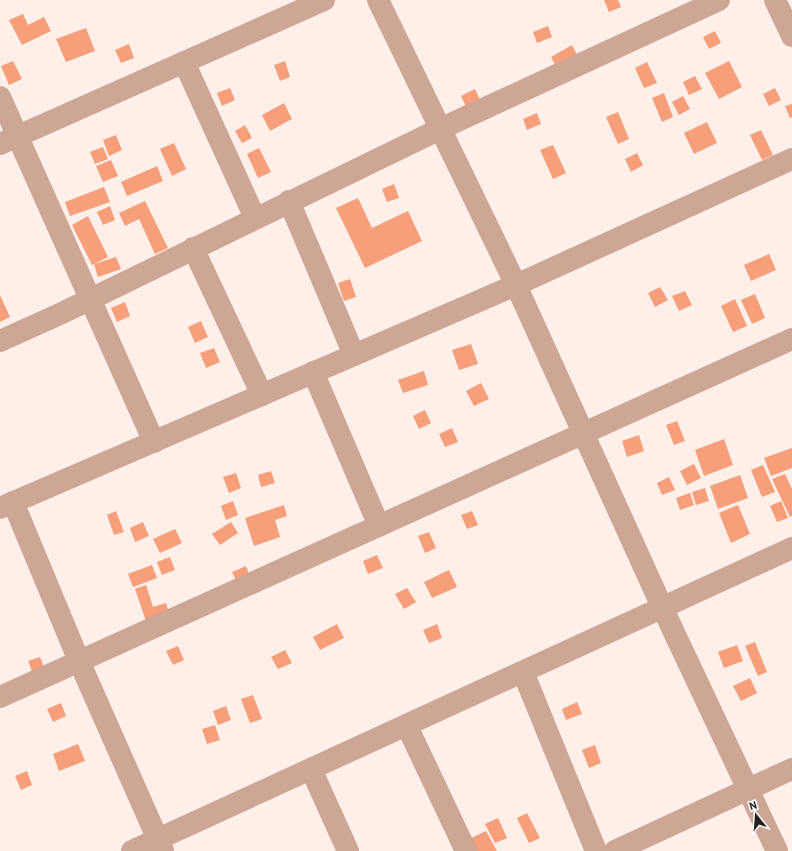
<svg xmlns="http://www.w3.org/2000/svg" width="792" height="851" viewBox="0 0 792 851" font-family="'PT Sans',sans-serif">
	<rect width="100%" height="100%" fill="#feefe8"/>
	<g fill="#f69f7a">
		<polygon points="604,0 618,0 621,7 609,12"/>
		<polygon points="23,14 28,25 44,17 51,31 22,45 9,20"/>
		<polygon points="548,26 552,37 537,43 533,32"/>
		<polygon points="86,28 95,51 66,62 56,39"/>
		<polygon points="715,31 721,43 709,49 703,37"/>
		<polygon points="129,44 134,58 121,63 115,50"/>
		<polygon points="572,45 578,57 557,68 551,57"/>
		<polygon points="13,61 22,79 9,85 1,66"/>
		<polygon points="285,61 290,77 280,81 274,65"/>
		<polygon points="729,61 742,87 719,99 705,73"/>
		<polygon points="647,62 657,83 644,88 635,68"/>
		<polygon points="695,76 702,89 689,95 683,82"/>
		<polygon points="230,88 235,100 222,106 217,93"/>
		<polygon points="775,88 781,100 769,106 763,94"/>
		<polygon points="475,89 481,102 467,109 461,96"/>
		<polygon points="664,93 673,117 662,122 652,98"/>
		<polygon points="683,96 690,109 679,115 672,102"/>
		<polygon points="284,103 292,119 270,131 262,115"/>
		<polygon points="792,104 792,117 790,118 785,106"/>
		<polygon points="618,112 629,139 618,144 606,117"/>
		<polygon points="537,113 541,124 527,130 523,119"/>
		<polygon points="707,122 717,143 694,154 684,133"/>
		<polygon points="245,125 252,138 242,143 235,131"/>
		<polygon points="761,130 773,155 762,160 750,135"/>
		<polygon points="116,135 122,150 109,156 103,140"/>
		<polygon points="174,143 186,169 172,176 160,149"/>
		<polygon points="553,145 566,173 553,179 540,150"/>
		<polygon points="103,147 108,159 95,164 90,152"/>
		<polygon points="259,148 271,172 258,178 247,154"/>
		<polygon points="637,153 643,165 631,172 625,159"/>
		<polygon points="111,160 118,176 103,182 96,166"/>
		<polygon points="157,166 163,181 127,196 121,182"/>
		<polygon points="394,184 399,198 387,202 382,189"/>
		<polygon points="104,187 110,202 70,216 65,202"/>
		<polygon points="358,198 372,228 408,211 422,241 365,268 336,208"/>
		<polygon points="145,201 168,248 155,254 139,219 125,226 119,213"/>
		<polygon points="110,206 115,220 103,225 97,212"/>
		<polygon points="88,216 108,257 92,265 72,225"/>
		<polygon points="769,254 776,270 751,281 744,265"/>
		<polygon points="116,257 121,269 98,277 94,264"/>
		<polygon points="350,279 356,297 344,301 338,283"/>
		<polygon points="660,287 668,300 655,307 648,293"/>
		<polygon points="685,291 692,305 679,311 672,296"/>
		<polygon points="755,294 765,318 752,324 741,300"/>
		<polygon points="0,295 10,317 0,322"/>
		<polygon points="735,299 747,326 733,332 721,306"/>
		<polygon points="125,302 130,316 117,322 111,308"/>
		<polygon points="201,321 208,337 195,343 188,327"/>
		<polygon points="471,344 478,364 459,370 452,350"/>
		<polygon points="214,348 220,362 206,368 200,353"/>
		<polygon points="424,371 428,385 403,393 398,380"/>
		<polygon points="481,383 489,399 474,406 466,391"/>
		<polygon points="425,410 431,423 419,429 413,416"/>
		<polygon points="677,421 685,441 674,445 666,425"/>
		<polygon points="452,428 458,442 445,447 439,434"/>
		<polygon points="639,435 644,451 627,457 622,441"/>
		<polygon points="724,439 733,465 704,476 695,450"/>
		<polygon points="792,448 792,468 771,476 764,458"/>
		<polygon points="694,464 701,478 687,485 680,471"/>
		<polygon points="763,465 775,492 762,497 751,470"/>
		<polygon points="271,471 275,483 261,487 258,475"/>
		<polygon points="236,473 241,488 229,493 223,477"/>
		<polygon points="785,474 792,489 792,516 790,517 772,479"/>
		<polygon points="740,475 748,498 718,509 710,486"/>
		<polygon points="669,477 675,490 662,495 657,483"/>
		<polygon points="705,488 709,501 696,505 692,492"/>
		<polygon points="690,493 694,505 680,510 676,498"/>
		<polygon points="233,501 238,515 226,520 221,506"/>
		<polygon points="781,501 788,518 777,522 770,506"/>
		<polygon points="284,505 287,516 275,520 280,537 254,546 245,518"/>
		<polygon points="738,505 750,534 731,543 719,513"/>
		<polygon points="116,511 124,532 114,535 107,515"/>
		<polygon points="472,511 478,525 467,529 461,515"/>
		<polygon points="143,522 149,536 135,542 130,528"/>
		<polygon points="231,522 238,533 220,545 212,534"/>
		<polygon points="175,529 182,543 160,553 153,539"/>
		<polygon points="429,532 436,548 425,553 418,536"/>
		<polygon points="377,555 383,568 368,574 363,561"/>
		<polygon points="170,557 175,570 162,575 157,562"/>
		<polygon points="152,565 157,578 133,587 128,574"/>
		<polygon points="246,566 251,579 238,585 232,572"/>
		<polygon points="449,570 457,587 432,598 424,582"/>
		<polygon points="146,585 153,607 166,603 170,617 147,624 135,589"/>
		<polygon points="407,588 416,602 404,609 395,594"/>
		<polygon points="337,624 344,638 320,650 313,637"/>
		<polygon points="437,624 442,638 429,643 423,630"/>
		<polygon points="755,642 767,672 758,676 745,646"/>
		<polygon points="737,645 743,661 724,668 718,652"/>
		<polygon points="178,646 184,660 173,665 166,651"/>
		<polygon points="285,650 292,663 278,669 271,657"/>
		<polygon points="40,657 47,675 35,679 28,661"/>
		<polygon points="750,678 757,693 741,701 733,686"/>
		<polygon points="253,695 262,719 250,723 241,699"/>
		<polygon points="577,702 582,714 566,720 562,709"/>
		<polygon points="61,703 66,716 53,722 47,709"/>
		<polygon points="226,706 231,720 218,725 213,711"/>
		<polygon points="215,725 220,740 207,744 202,729"/>
		<polygon points="78,744 85,761 59,771 53,754"/>
		<polygon points="595,745 601,763 589,768 582,750"/>
		<polygon points="27,771 32,785 21,790 15,776"/>
		<polygon points="527,813 540,838 529,843 517,818"/>
		<polygon points="498,818 507,838 495,843 485,824"/>
		<polygon points="486,831 497,851 465,851 461,843"/>
	</g>
	<g fill="none" stroke-linecap="round" stroke-linejoin="round">
		<g stroke="#cda695" stroke-width="22">
			<polyline points="378,0 516,285 663,609 777,851"/>
			<polyline points="775,0 792,36"/>
			<polyline points="184,62 255,218"/>
			<polyline points="0,97 154,442"/>
			<polyline points="0,144 324,0"/>
			<polyline points="289,201 354,355"/>
			<polyline points="193,248 262,395"/>
			<polyline points="0,341 62,313 440,129 719,0"/>
			<polyline points="313,372 379,526"/>
			<polyline points="13,502 79,661 163,851"/>
			<polyline points="0,508 516,285 792,159"/>
			<polyline points="523,672 596,851"/>
			<polyline points="0,697 792,339"/>
			<polyline points="407,726 466,851"/>
			<polyline points="311,769 348,851"/>
			<polyline points="132,851 792,548"/>
			<polyline points="615,851 792,769"/>
		</g>
	</g>
	<g transform="translate(756 815) rotate(343)" stroke="#ffffff" stroke-width="3" paint-order="stroke">
	<path d="M0-3L7 15L0 10L-7 15Z" fill="#251f1d"/>
	<text y="-6" font-size="11" font-weight="bold" text-anchor="middle" fill="#251f1d">N</text>
	</g>
</svg>
